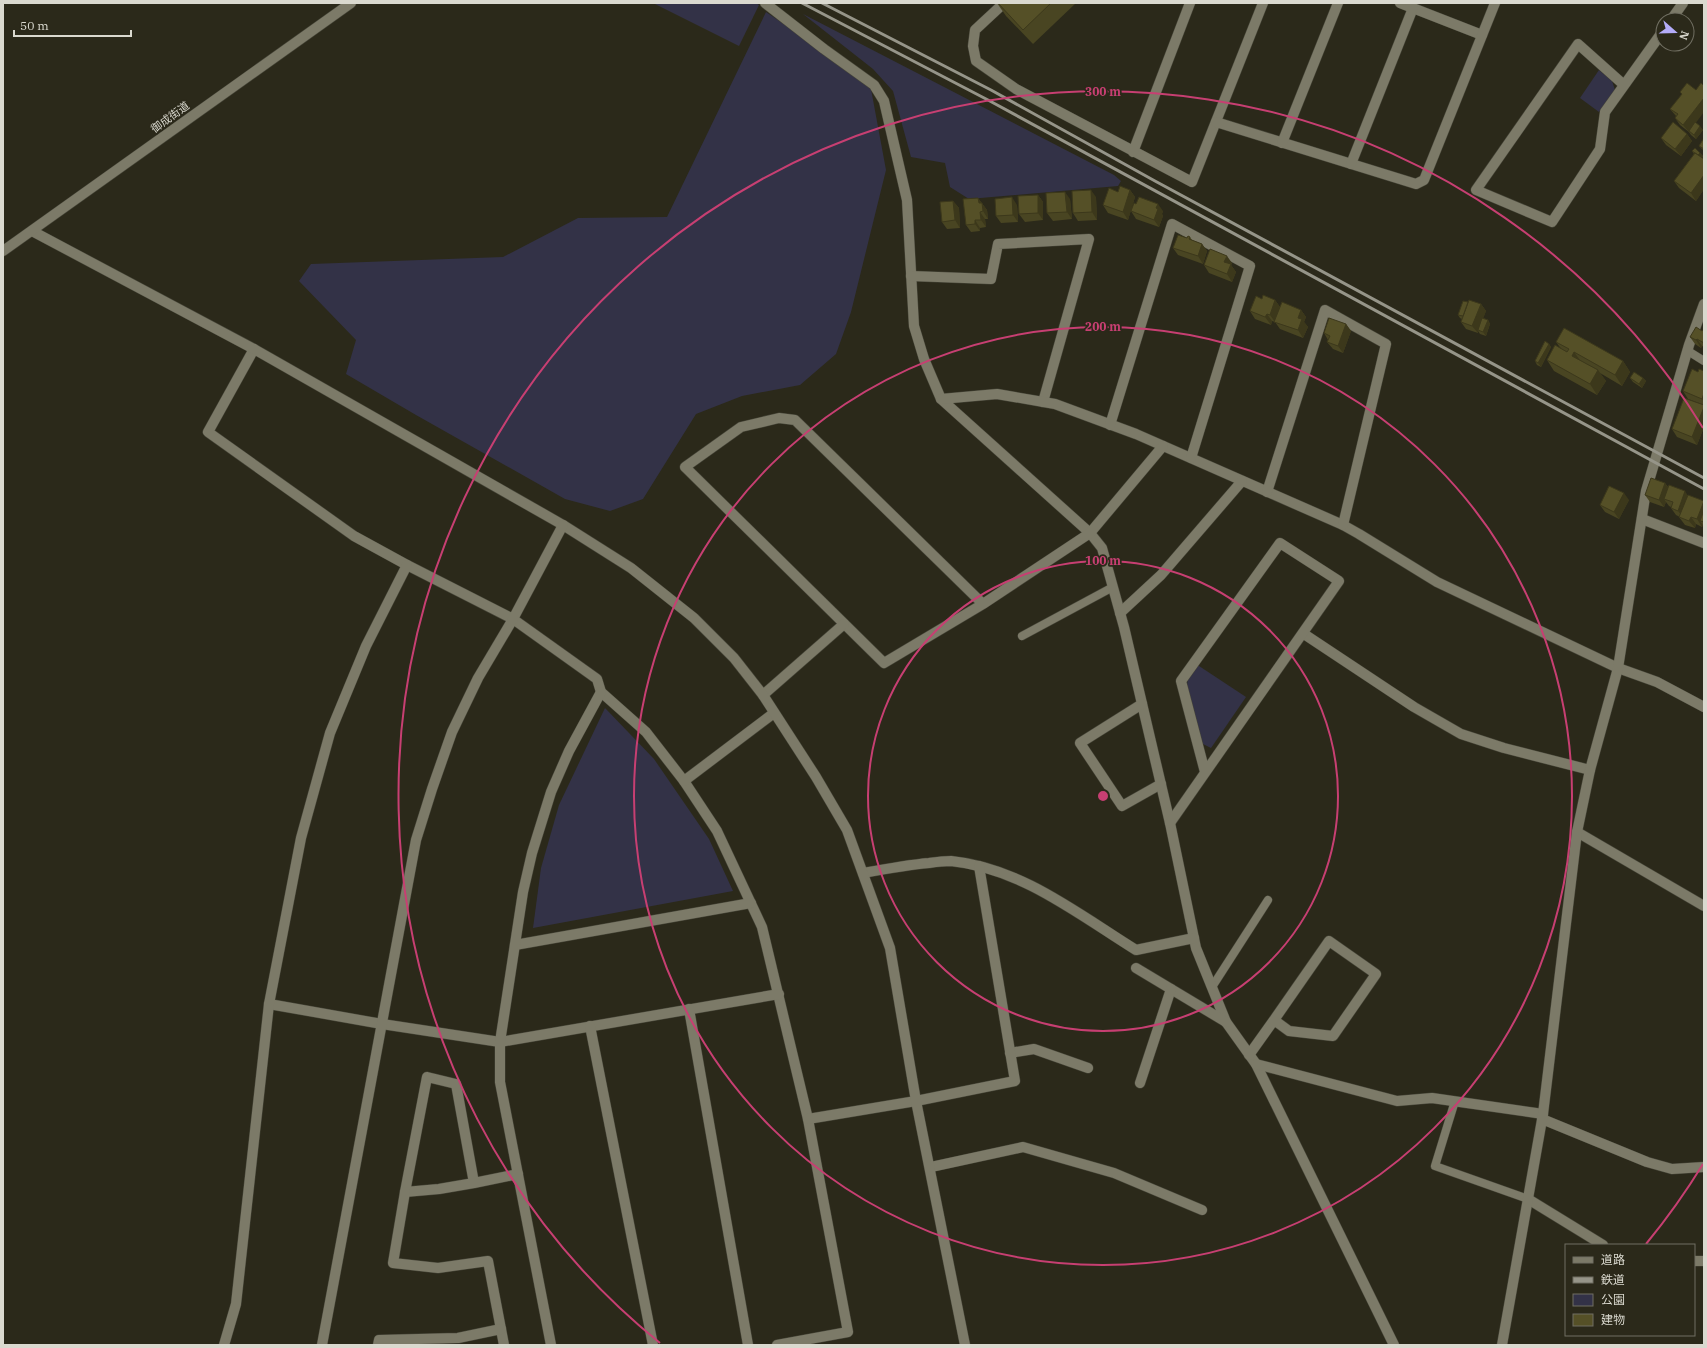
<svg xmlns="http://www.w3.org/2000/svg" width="1707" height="1348" viewBox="0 0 1707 1348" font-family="'IBM Plex Serif','Noto Sans JP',serif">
	<rect width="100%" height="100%" fill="#2b291a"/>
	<g fill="#333247">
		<polygon points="653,3 756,3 759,5 739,46"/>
		<polygon points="766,12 806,39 871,89 886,170 851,312 836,354 800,385 742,396 696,414 643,499 610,511 565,499 416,415 346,374 356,340 299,281 311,264 503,257 578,218 667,217"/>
		<polygon points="803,14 1114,175 1121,181 1118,186 969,199 950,187 945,163 911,157 893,91 873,69"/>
		<polygon points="1599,70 1612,81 1615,90 1599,112 1580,98"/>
		<polygon points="1196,664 1246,697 1211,748 1199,742 1187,686 1188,676"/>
		<polygon points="605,708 654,759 709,839 733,891 533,928 541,868 559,805"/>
	</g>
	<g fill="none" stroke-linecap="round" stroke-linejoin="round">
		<defs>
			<g id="service">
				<polyline points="1688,351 1704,361"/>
				<polyline points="1022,636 1113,587"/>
				<polyline points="1212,987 1268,900"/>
				<polyline points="1455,1101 1435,1166 1528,1199"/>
			</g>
			<g id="minor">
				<polyline points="765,3 824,49 874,85 884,101 907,200 914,326 924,359 941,399 1090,533 1102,548 1124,627 1170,823 1196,948 1226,1022 1256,1064 1394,1345"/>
				<polyline points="1004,3 975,30 973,46 976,61 1016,89 1192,182 1263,3"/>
				<polyline points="1400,3 1482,35"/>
				<polyline points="1671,20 1683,3"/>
				<polyline points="1624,85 1578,44 1476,190 1552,222 1600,149 1605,112 1663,31"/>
				<polyline points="1216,122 1416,184 1424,180 1495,3"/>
				<polyline points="1282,143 1338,3"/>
				<polyline points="1133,152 1190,3"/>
				<polyline points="1351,164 1413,8"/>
				<polyline points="911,276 991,279 998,244 1089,239 1043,402"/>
				<polyline points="254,349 208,432 354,536 407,565 513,619 597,679 601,692 646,732 684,781 717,831 762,927 808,1119 848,1332 777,1345"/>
				<polyline points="941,399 997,394 1055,404 1136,434 1343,525 1359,534 1437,582 1618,668 1657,682 1704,707"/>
				<polyline points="1110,425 1172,224 1250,266 1191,458"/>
				<polyline points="1267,492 1325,310 1386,344 1343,525"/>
				<polyline points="1642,519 1704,543"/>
				<polyline points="983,604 795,420 779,418 741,427 685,467 884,663 983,604 1090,533 1163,446"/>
				<polyline points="1120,613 1161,575 1242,481"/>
				<polyline points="1304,634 1414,707 1461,734 1504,748 1590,770"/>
				<polyline points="763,695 844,624"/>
				<polyline points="1142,704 1080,743 1122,806 1161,784"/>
				<polyline points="684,781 774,713"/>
				<polyline points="1170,823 1339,581 1280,543 1181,681 1205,772"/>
				<polyline points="1577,832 1704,906"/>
				<path d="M 863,873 C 885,869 907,865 929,863 C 936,862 944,861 951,861 C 1021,868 1078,914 1136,950 L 1194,938"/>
				<polyline points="515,945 751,903"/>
				<polyline points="1136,968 1226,1022"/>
				<polyline points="269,1004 382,1024 500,1042 779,994"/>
				<polyline points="689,1009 748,1345"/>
				<polyline points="590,1026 653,1345"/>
				<polyline points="1010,1053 1034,1049 1088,1068"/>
				<polyline points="1249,1055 1274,1020 1289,1031 1333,1036 1376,974 1329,941 1274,1020"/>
				<polyline points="1256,1064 1397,1101 1432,1098 1543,1114"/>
				<polyline points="1140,1083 1171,989"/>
				<polyline points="808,1119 916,1101 1015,1081 979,866"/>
				<polyline points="1542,1119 1647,1162 1672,1169 1704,1167"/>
				<polyline points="931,1167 1023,1147 1114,1173 1202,1210"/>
				<polyline points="474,1183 439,1189 405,1192 427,1077 456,1084 474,1183 518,1174"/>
				<polyline points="405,1192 393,1263 438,1268 488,1261 504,1345"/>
				<polyline points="1528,1199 1603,1245"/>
				<polyline points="1694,1261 1704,1261"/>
				<polyline points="224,1345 236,1304 269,1004 301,838 330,733 366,646 407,565"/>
				<polyline points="378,1345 379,1340 458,1338 501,1329"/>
				<polyline points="551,1345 500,1082 500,1042 523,892 532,853 551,792 569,751 601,692"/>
				<polyline points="1502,1345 1543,1114 1577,832 1590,770 1618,668 1646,491 1689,345 1704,304"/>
			</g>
			<g id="tertiary">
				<polyline points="32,231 254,349 563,525 631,568 694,618 734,658 763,695 816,777 847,830 890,948 916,1101 965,1345"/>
				<polyline points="3,251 351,3"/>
				<polyline points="322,1345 416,840 432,789 452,732 478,678 513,619 563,525"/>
			</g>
		</defs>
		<use href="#service" stroke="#474639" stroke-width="9"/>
		<use href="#minor" stroke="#474639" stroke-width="11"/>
		<use href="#tertiary" stroke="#474639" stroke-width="11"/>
		<use href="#service" stroke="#7c7a68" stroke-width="8"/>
		<use href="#minor" stroke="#7c7a68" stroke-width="10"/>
		<use href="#tertiary" stroke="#7c7a68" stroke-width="10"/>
		<g stroke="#969589" stroke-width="3">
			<polyline points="802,3 988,100 1704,489"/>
			<polyline points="822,3 991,90 1155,181 1704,478"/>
		</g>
	</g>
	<g fill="#494522">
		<polygon points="997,3 1076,3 1033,44 1006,16"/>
		<polygon points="1696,90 1696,123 1703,130 1696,139 1691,135 1689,132 1680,125 1675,118 1676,116 1670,109 1682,95 1680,92"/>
		<polygon points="1687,134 1692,141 1681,156 1666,145 1661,138"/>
		<polygon points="1704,138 1704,151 1699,146"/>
		<polygon points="1692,151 1700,153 1703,156 1702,158 1704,159 1704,189 1696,201 1679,188 1674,181 1694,154"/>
		<polygon points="1130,190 1135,197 1128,220 1108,213 1103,205 1118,192"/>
		<polygon points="1038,195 1043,202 1043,220 1025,222 1019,214"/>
		<polygon points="1096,197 1097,220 1078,221 1073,213"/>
		<polygon points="978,198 987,210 988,219 985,219 986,227 980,228 980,231 971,232 966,225"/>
		<polygon points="1070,199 1072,219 1053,221 1047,213"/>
		<polygon points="953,201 959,208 960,228 947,229 942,222"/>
		<polygon points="1017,205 1018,222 1001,223 996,216"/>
		<polygon points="1131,211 1163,211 1162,214 1163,216 1159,227 1136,219"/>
		<polygon points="1190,237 1192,240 1202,244 1207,251 1203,264 1178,255 1173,248 1187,238"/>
		<polygon points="1232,263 1231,265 1236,272 1232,282 1209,273 1204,265"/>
		<polygon points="1262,299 1275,300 1280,307 1301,310 1306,317 1304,322 1308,327 1303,338 1280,329 1275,322 1272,321 1271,325 1255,319 1250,311"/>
		<polygon points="1468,302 1481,304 1486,311 1483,318 1488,320 1490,324 1486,336 1480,334 1478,331 1478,333 1466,329 1461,322 1462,319 1460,318 1458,315"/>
		<polygon points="1346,324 1351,331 1343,353 1333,349 1327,342 1328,340 1324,333"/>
		<polygon points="1704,329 1704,347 1702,346 1701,348 1695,344 1690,337 1702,331"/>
		<polygon points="1556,342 1623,361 1630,372 1622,386 1600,373 1606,381 1597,395 1554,371 1547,360 1562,350"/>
		<polygon points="1549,344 1551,347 1541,367 1537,365 1535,361"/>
		<polygon points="1704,371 1704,405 1688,399 1683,391 1698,372"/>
		<polygon points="1630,378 1643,378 1646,381 1642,388 1633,382"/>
		<polygon points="1704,405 1704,427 1697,445 1677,437 1672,429"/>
		<polygon points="1665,483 1668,487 1704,502 1704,526 1703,525 1702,527 1696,524 1695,528 1685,525 1679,517 1680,517 1676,515 1671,508 1671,507 1669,506 1666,502 1664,507 1650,502 1645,495"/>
		<polygon points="1629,500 1619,519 1605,512 1600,505"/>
	</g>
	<g fill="#3c381b">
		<polygon points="1704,98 1704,112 1689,132 1683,125"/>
		<polygon points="1700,126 1703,130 1696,139 1694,135"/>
		<polygon points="1687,134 1692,141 1681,156 1675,149"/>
		<polygon points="1700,153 1703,156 1700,159 1698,155"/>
		<polygon points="1704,175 1704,189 1696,201 1691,193"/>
		<polygon points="1091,190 1096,197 1097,220 1092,212"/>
		<polygon points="1130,190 1135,197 1128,220 1123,212"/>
		<polygon points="1065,192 1070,199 1072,219 1067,212"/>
		<polygon points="1038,195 1043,202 1043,220 1038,213"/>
		<polygon points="1012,197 1017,205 1018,222 1013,215"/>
		<polygon points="978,198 987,210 988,219 983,211 979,203"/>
		<polygon points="953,201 959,208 960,228 955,220"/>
		<polygon points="1158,204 1163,211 1162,214 1163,216 1159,227 1154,220 1156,208"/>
		<polygon points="980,212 985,219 986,227 981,220"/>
		<polygon points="975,220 980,228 980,231 975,224"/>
		<polygon points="1202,244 1207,251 1203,264 1198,256"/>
		<polygon points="1227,256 1232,263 1231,265 1236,272 1232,282 1227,274 1224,262"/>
		<polygon points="1275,300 1280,307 1275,322 1270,315"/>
		<polygon points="1481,304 1486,311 1479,330 1478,330 1478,333 1472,326"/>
		<polygon points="1301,310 1306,317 1304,322 1308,327 1303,338 1298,330 1298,318"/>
		<polygon points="1267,314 1272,321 1271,325 1265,317"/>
		<polygon points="1488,320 1490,324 1486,336 1483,332"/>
		<polygon points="1346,324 1351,331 1343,353 1338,346"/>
		<polygon points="1697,339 1702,346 1701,348 1696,340"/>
		<polygon points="1549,344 1551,347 1541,367 1538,363"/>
		<polygon points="1574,352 1582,363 1572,356"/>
		<polygon points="1623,361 1630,372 1622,386 1615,375"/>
		<polygon points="1598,370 1606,381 1597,395 1590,384"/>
		<polygon points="1643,378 1646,381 1642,388 1639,384"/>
		<polygon points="1704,393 1704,402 1702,399"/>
		<polygon points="1704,407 1704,427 1697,445 1692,437"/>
		<polygon points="1665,483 1670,491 1664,499 1666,502 1664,507 1659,500"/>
		<polygon points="1685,491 1690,499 1684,518 1678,511"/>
		<polygon points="1624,493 1629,500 1619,519 1614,512"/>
		<polygon points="1704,501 1704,522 1700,521 1703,525 1702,527 1697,519"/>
		<polygon points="1691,517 1696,524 1695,528 1689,521"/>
	</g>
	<g fill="#555027" stroke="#3c381b">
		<polygon points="998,3 1051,3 1023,30"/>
		<polygon points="1687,83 1696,90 1701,83 1704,86 1704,98 1683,125 1675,118 1678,114 1670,109 1682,94 1680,92"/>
		<polygon points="1673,122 1687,134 1675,149 1661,138"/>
		<polygon points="1695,122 1700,126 1694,135 1689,131"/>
		<polygon points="1704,138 1704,149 1699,146"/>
		<polygon points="1695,148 1700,153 1698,155 1692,151"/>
		<polygon points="1695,153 1704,159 1704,175 1691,193 1674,181"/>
		<polygon points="1120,186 1130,190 1123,212 1103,205 1109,188 1118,192"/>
		<polygon points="1091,190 1092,212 1073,213 1072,191"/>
		<polygon points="1065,192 1067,212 1047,213 1046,193"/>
		<polygon points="1038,195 1038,213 1019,214 1018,196"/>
		<polygon points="1012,197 1013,215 996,216 995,199"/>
		<polygon points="1139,197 1158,204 1156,208 1158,209 1154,220 1131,211 1134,203 1136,204"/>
		<polygon points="978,198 979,203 982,203 983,211 980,212 981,220 975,220 975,224 966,225 963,199"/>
		<polygon points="953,201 955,220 942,222 940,202"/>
		<polygon points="1178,235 1187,238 1188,236 1190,237 1189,239 1202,244 1198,256 1173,248"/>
		<polygon points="1210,249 1227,256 1224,262 1231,264 1227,274 1204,265"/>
		<polygon points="1263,295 1275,300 1270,315 1267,314 1265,317 1250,311 1256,296 1262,299"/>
		<polygon points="1469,300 1481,304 1472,326 1461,322"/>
		<polygon points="1463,301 1468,302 1463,316 1458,315"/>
		<polygon points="1282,302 1301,310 1298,318 1302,319 1298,330 1274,322"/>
		<polygon points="1329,318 1346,324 1338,346 1327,342 1330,336 1324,333"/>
		<polygon points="1482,318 1488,320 1483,332 1478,330"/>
		<polygon points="1696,327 1702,331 1704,329 1704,343 1697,339 1696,340 1690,337"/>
		<polygon points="1564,328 1623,361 1615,375 1574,352 1572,356 1598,370 1590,384 1547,360 1555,345 1567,352 1569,349 1556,342"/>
		<polygon points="1545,341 1549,344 1538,363 1535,361"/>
		<polygon points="1692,369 1698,372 1699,369 1704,371 1704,393 1702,399 1683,391"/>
		<polygon points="1634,372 1643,378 1639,384 1630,378"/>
		<polygon points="1684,398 1704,405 1704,407 1692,437 1672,429"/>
		<polygon points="1651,478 1665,483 1659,500 1645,495"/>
		<polygon points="1669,485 1685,491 1678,511 1671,508 1673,502 1664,499"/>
		<polygon points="1609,486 1624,493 1614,512 1600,505"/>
		<polygon points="1688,495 1704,501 1697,519 1691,517 1689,521 1679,517"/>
		<polygon points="1704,510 1704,522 1700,521"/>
	</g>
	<g fill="none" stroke="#c73f72" stroke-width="2">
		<circle cx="1103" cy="796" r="235"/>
		<circle cx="1103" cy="796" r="469"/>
		<path d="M1703 1164A704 704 0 0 1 1646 1244M660 1343A704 704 0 1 1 1703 428"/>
	</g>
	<g text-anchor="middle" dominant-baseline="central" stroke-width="3.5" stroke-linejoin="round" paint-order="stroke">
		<g font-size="11" fill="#dad9cf" stroke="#2b291a">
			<text transform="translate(170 117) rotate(-36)">御成街道</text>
		</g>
	</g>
	<circle cx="1103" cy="796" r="6" fill="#c73f72" stroke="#2b291a" stroke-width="2"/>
	<g font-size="12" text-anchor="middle" font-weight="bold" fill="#c73f72" stroke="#2b291a" stroke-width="3.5" stroke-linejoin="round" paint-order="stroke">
		<text x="1103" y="96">300 m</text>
		<text x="1103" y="331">200 m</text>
		<text x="1103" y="565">100 m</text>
	</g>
	<rect width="1707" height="1348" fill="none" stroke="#dad9cf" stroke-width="8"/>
	<rect x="1565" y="1244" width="130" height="92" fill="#2b291a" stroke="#716f62"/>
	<rect x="1573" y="1257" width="20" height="6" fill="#7c7a68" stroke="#716f62"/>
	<text x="1601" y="1264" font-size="12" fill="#dad9cf">道路</text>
	<rect x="1573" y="1277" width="20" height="6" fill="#969589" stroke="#716f62"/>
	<text x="1601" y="1284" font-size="12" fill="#dad9cf">鉄道</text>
	<rect x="1573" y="1294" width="20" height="12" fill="#333247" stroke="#716f62"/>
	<text x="1601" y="1304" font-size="12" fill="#dad9cf">公園</text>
	<rect x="1573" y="1314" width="20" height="12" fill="#555027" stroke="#716f62"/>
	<text x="1601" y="1324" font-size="12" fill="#dad9cf">建物</text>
	<g transform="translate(1675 32) rotate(110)"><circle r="19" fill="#2b291a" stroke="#716f62"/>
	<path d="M0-3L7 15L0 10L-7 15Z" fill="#b4acf9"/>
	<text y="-6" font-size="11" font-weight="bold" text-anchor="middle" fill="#dad9cf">N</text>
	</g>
	<path d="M14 30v6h117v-6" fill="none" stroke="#dad9cf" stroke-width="2"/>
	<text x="20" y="30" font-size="12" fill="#dad9cf" stroke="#2b291a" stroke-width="3" paint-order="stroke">50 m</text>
</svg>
